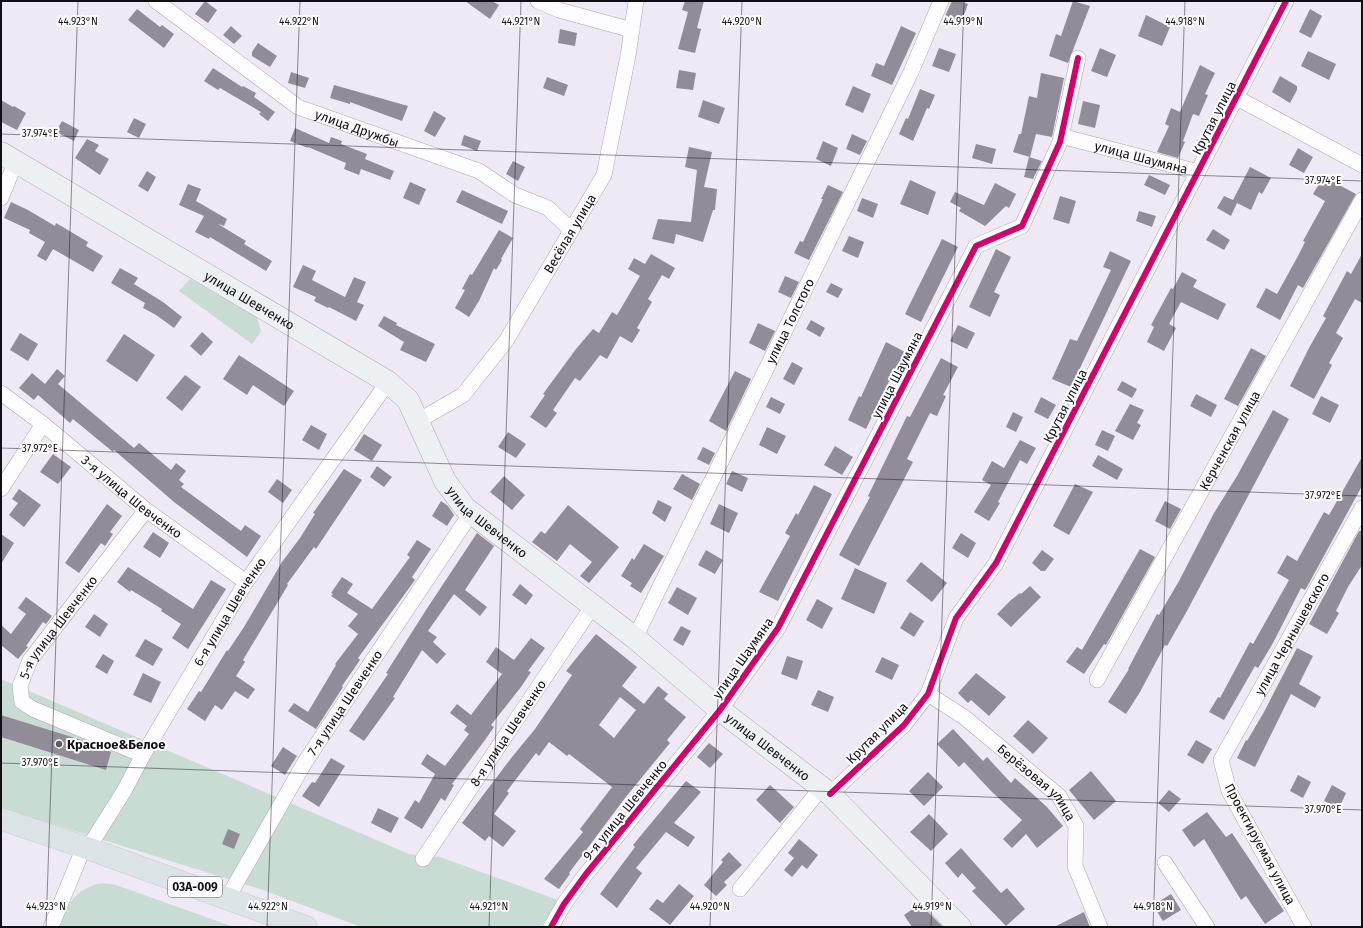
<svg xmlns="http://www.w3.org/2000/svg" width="1363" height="928" viewBox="0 0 1363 928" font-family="'Fira Sans',sans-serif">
	<rect width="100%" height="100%" fill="#efe9f6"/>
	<g fill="#c8dcd3">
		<polygon points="190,279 257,317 261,332 252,344 179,291"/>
		<polygon points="1,679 409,854 440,857 558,900 541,927 361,927 263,890 1,808"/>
		<path d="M 103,883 L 116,885 L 234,927 L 60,927 C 66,903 78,887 103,883 Z"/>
	</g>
	<g fill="#928c98" fill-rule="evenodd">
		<polygon points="205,1 217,10 208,23 195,14"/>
		<polygon points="465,1 492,1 499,5 490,19"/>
		<polygon points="685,1 704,1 697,28 701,29 695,53 678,49 688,12 682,10"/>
		<polygon points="952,1 961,1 968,4 961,23 945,16"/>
		<polygon points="1073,1 1090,6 1068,63 1049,56 1056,34 1061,36"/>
		<polygon points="137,9 160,27 162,25 174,34 164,48 128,20"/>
		<polygon points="1310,9 1322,16 1311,38 1299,32"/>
		<polygon points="1146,15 1170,27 1162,46 1138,36"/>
		<polygon points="231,26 242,36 234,44 223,35"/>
		<polygon points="901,26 916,33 892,85 871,76 876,63 884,66"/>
		<polygon points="560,29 577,33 575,46 558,43"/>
		<polygon points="258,43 277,56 270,67 252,56 252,52"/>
		<polygon points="939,48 956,54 949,72 932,66"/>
		<polygon points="1100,48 1116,55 1107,77 1091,71"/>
		<polygon points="1308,51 1336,64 1329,80 1301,66"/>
		<polygon points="1200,65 1215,73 1205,94 1208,95 1199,116 1193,114 1183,141 1185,142 1178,158 1157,152 1169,126 1165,124 1171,108 1180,112"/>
		<polygon points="213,68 242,87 243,86 256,93 254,97 275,112 268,121 259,114 261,112 220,88 218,90 204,81"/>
		<polygon points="679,70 696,73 693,90 676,88"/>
		<polygon points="291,72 309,78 305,88 288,83"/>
		<polygon points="1041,73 1064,78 1052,137 1036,134 1030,157 1013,152 1019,134 1021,134 1029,96 1037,98"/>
		<polygon points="1280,76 1297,86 1297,90 1290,103 1272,92"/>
		<polygon points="547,77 568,85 564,96 543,88"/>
		<polygon points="334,85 408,106 402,121 350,102 350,104 330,98"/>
		<polygon points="853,86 871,94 863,113 845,105"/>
		<polygon points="920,89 935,95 929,109 927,108 913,141 899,134 906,118 908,119"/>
		<polygon points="1,100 13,107 14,106 26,113 17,130 1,122"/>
		<polygon points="703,100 725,108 719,124 698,117"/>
		<polygon points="1083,101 1100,105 1095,128 1078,124"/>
		<polygon points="434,111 446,118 435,137 424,131"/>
		<polygon points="134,118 146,124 139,138 127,132"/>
		<polygon points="62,121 79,130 74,141 56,132"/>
		<polygon points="295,128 329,143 331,137 342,141 341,144 367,154 365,159 394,171 390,180 361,169 359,175 344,169 346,163 308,147 308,148 290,141"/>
		<polygon points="852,134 867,141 860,155 846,149"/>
		<polygon points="464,135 481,141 477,151 461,145"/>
		<polygon points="87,139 99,145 95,151 109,159 100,175 75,158"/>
		<polygon points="823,141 838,148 831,166 816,159"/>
		<polygon points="976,144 996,149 992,164 972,158"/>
		<polygon points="689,147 712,152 704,187 717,189 715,210 713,210 703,242 676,234 674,244 652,239 658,219 691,222 697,170 685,167"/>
		<polygon points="1298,148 1313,157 1304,173 1289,165"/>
		<polygon points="1029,157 1042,161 1033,179 1024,177"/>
		<polygon points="513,161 525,167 518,181 506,174"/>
		<polygon points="1250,167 1271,178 1262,194 1259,192 1251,210 1237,203 1231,216 1217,208 1224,196 1233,200"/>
		<polygon points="147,171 156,177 148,192 138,186"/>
		<polygon points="1149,175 1170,185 1165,195 1144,185"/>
		<polygon points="1326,178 1356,194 1303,288 1298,285 1280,320 1256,307 1266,288 1277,294 1298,256 1305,242 1303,241 1325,201 1313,194 1319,184 1321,186"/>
		<polygon points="910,180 936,192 928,215 900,204"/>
		<polygon points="410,182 426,189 419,205 403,198"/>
		<polygon points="995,183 1016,194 1009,208 1006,206 985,226 959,211 961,208 950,202 955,192 984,205"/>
		<polygon points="188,184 201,189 196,201 227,219 224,226 218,224 246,241 244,244 272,261 266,271 210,237 209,239 195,232 204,216 179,205"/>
		<polygon points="828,185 843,192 809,260 794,253 800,241 803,242 823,199 821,199"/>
		<polygon points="462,190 508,211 502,224 456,202"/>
		<polygon points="1060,196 1076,201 1069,224 1053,219"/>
		<polygon points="862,198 878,204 873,218 857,211"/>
		<polygon points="11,202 28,210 55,226 56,223 88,242 86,246 103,256 93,272 53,249 46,261 37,256 45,242 29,233 30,230 4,218"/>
		<polygon points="1139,211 1156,216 1152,227 1136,221"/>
		<polygon points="1213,229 1230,240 1224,250 1206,240"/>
		<polygon points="499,230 513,238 501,259 502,260 496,270 494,268 479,301 469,317 455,308 465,290 462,289 470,274 472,275"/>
		<polygon points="849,236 864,242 858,258 842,251"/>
		<polygon points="942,239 958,247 921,322 905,314"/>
		<polygon points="996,249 1011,257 994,292 1000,295 990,317 969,307"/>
		<polygon points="1110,251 1131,261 1071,387 1052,379 1070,339 1077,341 1111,270 1103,267"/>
		<polygon points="651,254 675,268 669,279 662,275 648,299 652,302 637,328 640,330 632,343 620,336 607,359 600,355 580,381 575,378 553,410 557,413 546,428 530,417 545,395 543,394 576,349 593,329 599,333 612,312 617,315 640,276 628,269 634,258 645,264"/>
		<polygon points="1362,254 1362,303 1355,299 1336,333 1343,338 1329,363 1332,365 1314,399 1290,386 1310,346 1326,318 1323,316 1347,271 1351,274"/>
		<polygon points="303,265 316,271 312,280 345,297 354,277 366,282 357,302 364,305 356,321 329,307 328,308 314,301 316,297 293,287"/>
		<polygon points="120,268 138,278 134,284 163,302 182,317 174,328 156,315 143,308 145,303 111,283"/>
		<polygon points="1182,272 1197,280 1193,287 1226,304 1218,320 1181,302 1169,324 1176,328 1164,351 1147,342 1154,327 1151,325 1171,288 1173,289"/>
		<polygon points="785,276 799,282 791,298 778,292"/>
		<polygon points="831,283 843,289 838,298 826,292"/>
		<polygon points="384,316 397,323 396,325 435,344 426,362 400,350 404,342 378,326"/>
		<polygon points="811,320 825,328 820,337 806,329"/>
		<polygon points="758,323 775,331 765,351 749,343"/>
		<polygon points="958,325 975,333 967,349 950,341"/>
		<polygon points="202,332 213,342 201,356 190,346"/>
		<polygon points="20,333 38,344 28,361 10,350"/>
		<polygon points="124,334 155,355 137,382 106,361"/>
		<polygon points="886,342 905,352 897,368 896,367 866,429 848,420 859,396 861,397"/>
		<polygon points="1251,348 1266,356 1238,406 1224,399"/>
		<polygon points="239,355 294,391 284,406 253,385 247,395 223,379"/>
		<polygon points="941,358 958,367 943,395 946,396 937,416 930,413 907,459 913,462 859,566 839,555 870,497 868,496 907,416 910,417"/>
		<polygon points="792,362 803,368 794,385 783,379"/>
		<polygon points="57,369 65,376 58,384 134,448 139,443 171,470 176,463 186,471 179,480 184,484 181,487 241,531 245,525 261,536 247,557 174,502 114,450 113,452 73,419 70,423 38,395 34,400 19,388 32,373 45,384"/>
		<polygon points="735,371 751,379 726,431 709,421"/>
		<polygon points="185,375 201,387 182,411 166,398"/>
		<polygon points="1122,381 1137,389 1132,398 1117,390"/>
		<polygon points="1196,394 1217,405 1211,417 1190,406"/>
		<polygon points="1321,396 1339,405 1330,423 1312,414"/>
		<polygon points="771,397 785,404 780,414 766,407"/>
		<polygon points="1041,397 1056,405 1048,419 1034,412"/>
		<polygon points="1130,404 1144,410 1137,423 1141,425 1133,440 1115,431"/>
		<polygon points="1273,410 1289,419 1187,611 1167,646 1165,645 1140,692 1126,714 1108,702 1129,669 1128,669 1157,614 1159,615 1179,581 1214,513 1237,476"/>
		<polygon points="1013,412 1023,417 1016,432 1006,427"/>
		<polygon points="311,425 327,434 319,450 302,440"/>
		<polygon points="767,427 786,436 777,454 759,445"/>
		<polygon points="1102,430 1115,436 1108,451 1095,445"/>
		<polygon points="508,432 526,444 516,458 498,447"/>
		<polygon points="364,434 382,445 372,461 354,450"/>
		<polygon points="1020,440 1036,448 1027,464 1020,460 998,502 1000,503 989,521 974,512 991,485 982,480 992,461 1004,468"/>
		<polygon points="835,446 853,457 842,475 824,465"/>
		<polygon points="703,447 715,453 709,465 697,459"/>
		<polygon points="53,454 71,467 58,484 40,472"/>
		<polygon points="1098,455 1123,469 1117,480 1092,466"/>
		<polygon points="1362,457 1362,486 1307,587 1305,590 1301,588 1273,643 1258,668 1255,666 1224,720 1209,712 1218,697 1220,698 1250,642 1253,644 1289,580 1277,573 1287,555 1297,561 1324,512 1329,515"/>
		<polygon points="377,466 392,477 384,487 370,477"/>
		<polygon points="344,469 362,480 316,549 314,547 287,584 288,585 243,660 245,662 236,676 255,689 248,699 235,691 222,710 215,705 205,721 187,709 199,691 201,692 227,650 228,651 244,627 282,562 300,538 315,514 313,513"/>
		<polygon points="732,471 748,478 742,492 726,484"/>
		<polygon points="682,474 700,484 692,500 673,489"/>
		<polygon points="504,476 525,495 512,510 490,492"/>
		<polygon points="277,479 292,490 283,503 268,492"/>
		<polygon points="1075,484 1093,492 1069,535 1053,526"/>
		<polygon points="814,485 832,494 778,601 759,592 790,536 785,533 796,513 798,515"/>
		<polygon points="19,489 41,505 24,527 9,515 18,503 12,499"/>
		<polygon points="658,500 672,507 665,522 652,513"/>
		<polygon points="441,501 448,506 454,515 447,526 432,516"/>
		<polygon points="1165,501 1181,509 1170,529 1155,521"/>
		<polygon points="107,504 122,516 110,532 113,534 105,546 101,543 79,573 65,563"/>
		<polygon points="719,504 738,513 729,533 710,524"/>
		<polygon points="568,505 619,547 589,583 580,576 592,562 570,544 557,561 532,542 541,531 545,534"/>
		<polygon points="1359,531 1362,531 1362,565 1348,587 1336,611 1339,613 1327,634 1309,624"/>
		<polygon points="153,532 169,543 160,558 143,547"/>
		<polygon points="477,533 494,546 465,590 487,607 480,616 454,594 428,631 437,637 433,642 446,654 437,664 422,650 393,697 395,698 364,741 349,731 388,674 386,673 426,610"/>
		<polygon points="961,533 976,543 968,558 952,548"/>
		<polygon points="1,534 14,543 1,564"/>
		<polygon points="417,540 431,549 412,577 415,580 358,658 360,660 342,686 343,687 316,729 288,711 294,703 308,712 336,665 335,664 358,634 348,626 358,614 331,596 333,594 331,593 342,577 353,584 347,593 372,609 410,557 407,555"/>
		<polygon points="644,544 664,556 641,593 630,586 632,583 621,576 632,558 634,560"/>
		<polygon points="1140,549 1155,557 1106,645 1104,644 1084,674 1066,662 1077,647 1082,650"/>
		<polygon points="706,550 723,560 715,574 698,565"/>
		<polygon points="1042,550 1054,559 1045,571 1041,571 1032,563"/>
		<polygon points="921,562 947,583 932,602 906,581"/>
		<polygon points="128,567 193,609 211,580 226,589 188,649 172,638 181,624 161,611 162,609 131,590 130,592 117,582"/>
		<polygon points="855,568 887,583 874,614 841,599"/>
		<polygon points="520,584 533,595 526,605 512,595"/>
		<polygon points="1030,586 1041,597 1011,627 997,614 1011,600 1020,593 1021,594"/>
		<polygon points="677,587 697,598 688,615 668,603"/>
		<polygon points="26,597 52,616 46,624 43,622 26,646 28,647 18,659 1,645 1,625 11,634 26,614 18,608"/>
		<polygon points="817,599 833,608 822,629 806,620"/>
		<polygon points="910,612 924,621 914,637 900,628"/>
		<polygon points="94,614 108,624 100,637 85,627"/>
		<polygon points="681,626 691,631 683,646 673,640"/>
		<path d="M 596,634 L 637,667 L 622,686 L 644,704 L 658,686 L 668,694 L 664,699 L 686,717 L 667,740 L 670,743 L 625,798 L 569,873 L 570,874 L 559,889 L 544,879 L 583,832 L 580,829 L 612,787 L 569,754 L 567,756 L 549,742 L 539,756 L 536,753 L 507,791 L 509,793 L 494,814 L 516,831 L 503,847 L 489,836 L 485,841 L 462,823 L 512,757 L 535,729 L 572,675 L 566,671 ZM 620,697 L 636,710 L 614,738 L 599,725 Z"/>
		<polygon points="531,638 545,648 528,671 531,672 521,687 491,725 494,727 485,740 452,784 454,785 445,801 441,798 422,829 404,818 415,800 419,803 435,774 421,764 427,754 445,766 469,734 464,730 467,726 450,713 457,704 471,715 502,674 486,662 496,647 514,660"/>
		<polygon points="145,639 163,649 153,666 135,656"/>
		<polygon points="1297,648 1313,656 1299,684 1321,697 1315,708 1291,694 1255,767 1237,758 1246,740 1247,741 1264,712"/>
		<polygon points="103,654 114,661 107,674 95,667"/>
		<polygon points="787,656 803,661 797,680 781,674"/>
		<polygon points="882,657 899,665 892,680 875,672"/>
		<polygon points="143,673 161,682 151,703 133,695"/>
		<polygon points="976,673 1006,697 989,716 971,700 968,703 958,693"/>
		<polygon points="818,690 834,697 828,712 811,705"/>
		<polygon points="1,715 91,743 111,752 106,770 1,737"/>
		<polygon points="1028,720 1048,738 1033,754 1013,736"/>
		<polygon points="953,729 983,761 987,757 1011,783 1015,778 1047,807 1063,826 1037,848 1026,834 1012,848 1003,839 1022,820 991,791 964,762 959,767 937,744"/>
		<polygon points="1196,740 1212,749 1203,764 1187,755"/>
		<polygon points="709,743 723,754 710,768 697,757"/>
		<polygon points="283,747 297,756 285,775 271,766"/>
		<polygon points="331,758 345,766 319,807 302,796 312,782 315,783"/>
		<polygon points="1091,771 1116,801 1094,820 1069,790"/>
		<polygon points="928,772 943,787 924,806 909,791"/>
		<polygon points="1298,775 1311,782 1303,798 1290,791"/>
		<polygon points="686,781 701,792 674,823 695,837 688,847 666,832 636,868 642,873 617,908 600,894 635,847 633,845"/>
		<polygon points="770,785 794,807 780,823 756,800"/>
		<polygon points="1332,785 1346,793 1339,808 1324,801"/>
		<polygon points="1169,790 1181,799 1169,812 1158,803"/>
		<polygon points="378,808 399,818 391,833 371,823"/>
		<polygon points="1207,812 1226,837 1232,833 1284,911 1265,924 1246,896 1241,900 1204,839 1194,847 1182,830"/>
		<polygon points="929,814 948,834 931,851 910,832"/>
		<polygon points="228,829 240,834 234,849 222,844"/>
		<polygon points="799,839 818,855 807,869 802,865 792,877 784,870 794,858 788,853"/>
		<polygon points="961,848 1001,893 1007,888 1025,909 1006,926 972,891 976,888 962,873 958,878 945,863"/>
		<polygon points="729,852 742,865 724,882 727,885 716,896 704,885 723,862 721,860"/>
		<polygon points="679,884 694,896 670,925 649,909 657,899 663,903"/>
		<polygon points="1171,894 1181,910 1163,921 1153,905"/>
		<polygon points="920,904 942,926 942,927 912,927 904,915"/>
		<polygon points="1084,912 1090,927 1054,927"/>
	</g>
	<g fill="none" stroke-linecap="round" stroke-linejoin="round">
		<defs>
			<g id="minor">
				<path id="s1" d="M 156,1 L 298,107 L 479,171 L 515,195 L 548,208 L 571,230"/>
				<polyline points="538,1 559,10 632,30"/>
				<polyline points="1237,98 1362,165"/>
				<path id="s2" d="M 1061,136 L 1198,172"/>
				<polyline points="1,198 16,161"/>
				<path id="s3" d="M 1,393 L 43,424 L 146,510 L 246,582"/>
				<path id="s4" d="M 418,421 L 463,395 L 506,341 L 604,175 L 628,56 L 636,1"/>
				<polyline points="1,489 43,424"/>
				<path id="s5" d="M 635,638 L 911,72 L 941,1"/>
				<path id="s6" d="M 1097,680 L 1362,200"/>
				<path id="s7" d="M 928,694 L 964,717 L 1059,796 L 1076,826 L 1075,866 L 1100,927"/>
				<path id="s8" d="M 143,755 L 33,709 L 22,702 L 20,686 L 30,660 L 146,510"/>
				<polyline points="830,794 904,725 928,694 956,618 996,563 1286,1"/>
				<path id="s9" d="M 423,859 L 592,607"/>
				<polyline points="1165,863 1207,927"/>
				<polyline points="740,889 822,787"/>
				<path id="s10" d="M 227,899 L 305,762 L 471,513"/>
				<path id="s11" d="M 51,927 L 84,847 L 90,845 L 124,791 L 143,755 L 246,582 L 388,382"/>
				<polyline points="551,927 564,904 586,874 720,710 778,628 976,246 1022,226 1060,142 1078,58"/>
				<path id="s12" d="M 1304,927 L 1229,791 L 1221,760 L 1362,508"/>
			</g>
			<g id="secondary">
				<path id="s13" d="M 1,153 L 388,382 L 408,400 L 445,481 L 465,508 L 635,638 L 720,710 L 830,794 L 960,927"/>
			</g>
			<polyline id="primary" points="1,819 84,847 306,927"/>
		</defs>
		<use href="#minor" stroke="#aba6b1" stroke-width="16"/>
		<use href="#secondary" stroke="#aba6b1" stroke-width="23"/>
		<use href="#primary" stroke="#cac7cd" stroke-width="23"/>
		<use href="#minor" stroke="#fdfcfe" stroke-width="15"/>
		<use href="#secondary" stroke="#ecf0f3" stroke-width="22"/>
		<use href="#primary" stroke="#dbe3e7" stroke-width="22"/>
		<defs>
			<g id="cycleway">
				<polyline points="830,794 904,725 928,694 956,618 996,563 1286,1"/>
				<polyline points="551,927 564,904 586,874 720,710 778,628 976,246 1022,226 1060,142 1078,58"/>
			</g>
		</defs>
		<use href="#cycleway" stroke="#fff" stroke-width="8"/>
		<use href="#cycleway" stroke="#d6006c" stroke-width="6"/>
	</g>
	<path fill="none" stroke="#120e16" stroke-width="1" stroke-opacity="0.45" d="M 1,134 L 1362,181M 1,448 L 1362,496M 1,763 L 1362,810M 46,927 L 78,1M 267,927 L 300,1M 489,927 L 521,1M 710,927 L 742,1M 931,927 L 964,1M 1153,927 L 1185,1"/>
	<circle fill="#5f5b64" stroke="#fff" stroke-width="1.5" cx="59" cy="744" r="4"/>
	<g text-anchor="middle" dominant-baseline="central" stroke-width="4" stroke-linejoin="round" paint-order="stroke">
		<rect fill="#fff" stroke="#59565c" stroke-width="1" x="168" y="877" width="54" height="20" rx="3"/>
		<g font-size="12" font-weight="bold" fill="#120e16">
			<text x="195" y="887">03А-009</text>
		</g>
		<g font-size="13" fill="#120e16" stroke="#fff">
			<text transform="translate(1214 118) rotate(-63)">Крутая улица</text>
			<text stroke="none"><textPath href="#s1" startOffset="240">улица Дружбы</textPath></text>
			<text stroke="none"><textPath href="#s2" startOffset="83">улица Шаумяна</textPath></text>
			<text stroke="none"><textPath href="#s4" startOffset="246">Весёлая улица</textPath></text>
			<text stroke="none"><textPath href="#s13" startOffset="289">улица Шевченко</textPath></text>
			<text stroke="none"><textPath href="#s5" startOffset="353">улица Толстого</textPath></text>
			<text transform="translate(897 375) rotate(-63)">улица Шаумяна</text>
			<text transform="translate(1065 406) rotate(-63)">Крутая улица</text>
			<text stroke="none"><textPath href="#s6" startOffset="274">Керченская улица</textPath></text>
			<text stroke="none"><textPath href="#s3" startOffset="167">3-я улица Шевченко</textPath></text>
			<text stroke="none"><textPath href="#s13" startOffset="625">улица Шевченко</textPath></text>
			<text stroke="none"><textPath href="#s11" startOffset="365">6-я улица Шевченко</textPath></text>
			<text stroke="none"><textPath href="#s8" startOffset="219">5-я улица Шевченко</textPath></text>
			<text stroke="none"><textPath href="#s12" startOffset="332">улица Чернышевского</textPath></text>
			<text transform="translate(743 658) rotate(-55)">улица Шаумяна</text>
			<text stroke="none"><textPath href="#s10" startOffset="229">7-я улица Шевченко</textPath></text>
			<text stroke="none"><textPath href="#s9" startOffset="152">8-я улица Шевченко</textPath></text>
			<text transform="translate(877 733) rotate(-45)">Крутая улица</text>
			<text stroke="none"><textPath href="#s13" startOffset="985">улица Шевченко</textPath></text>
			<text stroke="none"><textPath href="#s7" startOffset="141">Берёзовая улица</textPath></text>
			<text transform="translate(625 810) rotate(-51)">9-я улица Шевченко</text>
			<text transform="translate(1260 844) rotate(62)">Проектируемая улица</text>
		</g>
		<g font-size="13" font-weight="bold" fill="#120e16" stroke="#fff" text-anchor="start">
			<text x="67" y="744">Красное&amp;Белое</text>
		</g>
	</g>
	<g font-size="10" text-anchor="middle" fill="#120e16" stroke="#fff" stroke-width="4" stroke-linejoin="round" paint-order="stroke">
		<text x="78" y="25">44.923°N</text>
		<text x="299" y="25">44.922°N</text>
		<text x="521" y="25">44.921°N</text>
		<text x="742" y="25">44.920°N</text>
		<text x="963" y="25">44.919°N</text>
		<text x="1185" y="25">44.918°N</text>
		<text x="40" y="137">37.974°E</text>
		<text x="1323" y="184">37.974°E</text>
		<text x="40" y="452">37.972°E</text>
		<text x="1323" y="499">37.972°E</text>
		<text x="40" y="766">37.970°E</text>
		<text x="1323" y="813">37.970°E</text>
		<text x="46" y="910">44.923°N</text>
		<text x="268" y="910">44.922°N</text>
		<text x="489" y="910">44.921°N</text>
		<text x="710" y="910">44.920°N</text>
		<text x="932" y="910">44.919°N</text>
		<text x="1153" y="910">44.918°N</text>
	</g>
	<rect width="1363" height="928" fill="none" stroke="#120e16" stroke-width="4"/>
</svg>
